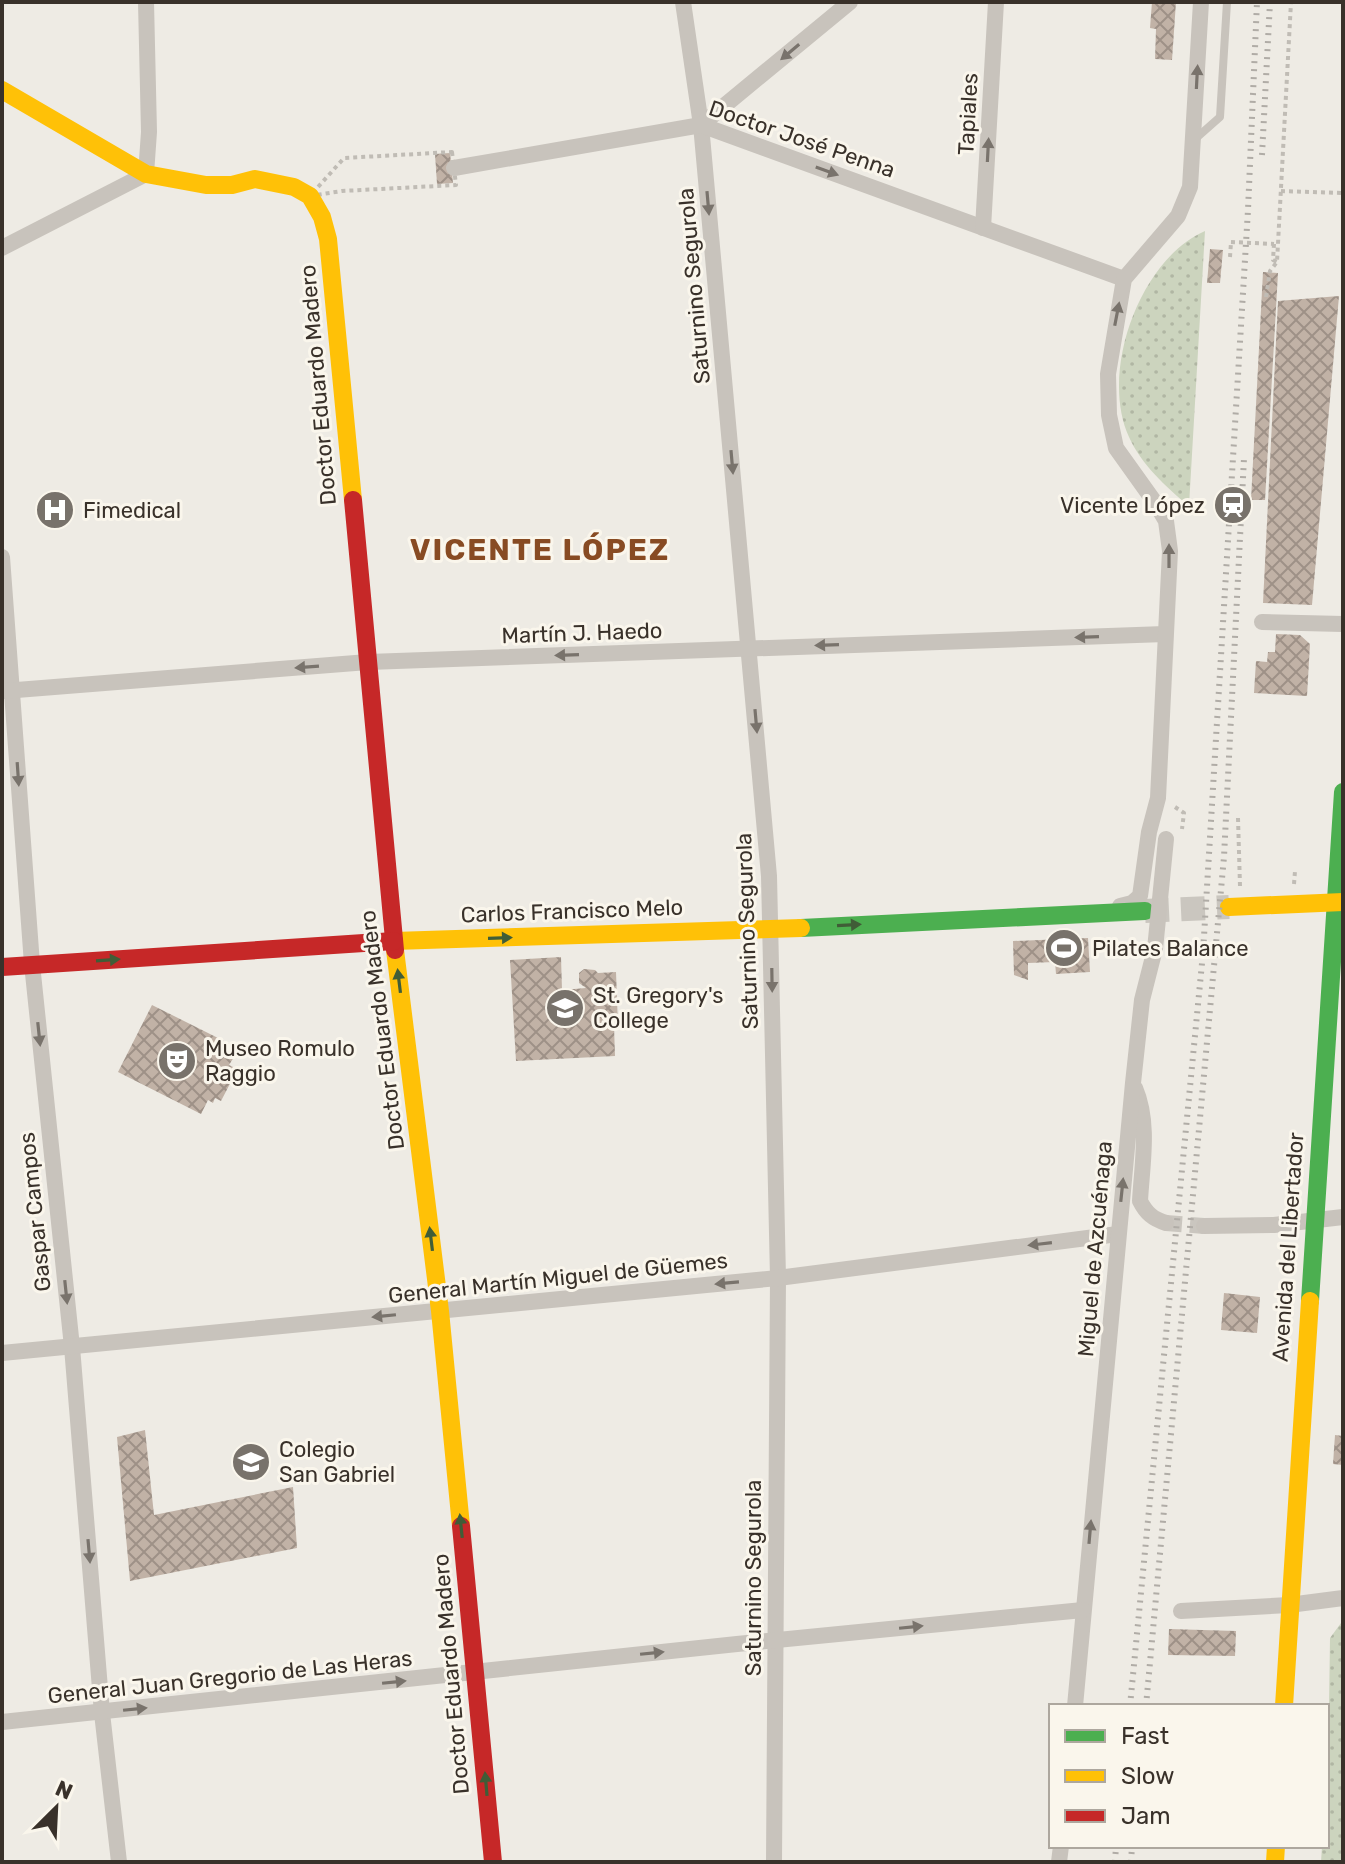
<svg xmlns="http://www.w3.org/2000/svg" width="1345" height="1864" viewBox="0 0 1345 1864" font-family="Rubik,sans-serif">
	<defs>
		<pattern id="park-dots" width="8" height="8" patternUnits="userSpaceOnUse" patternTransform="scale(2)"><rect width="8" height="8" fill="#ccd4be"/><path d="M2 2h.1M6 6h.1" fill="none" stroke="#b0b6a3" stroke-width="1.8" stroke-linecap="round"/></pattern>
		<pattern id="building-cross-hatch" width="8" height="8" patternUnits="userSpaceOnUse" patternTransform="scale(2)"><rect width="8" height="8" fill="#c1b2a6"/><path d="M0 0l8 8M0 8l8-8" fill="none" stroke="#9e9187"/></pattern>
	</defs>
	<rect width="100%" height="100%" fill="#eeebe4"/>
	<g fill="url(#park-dots)">
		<path d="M 1205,231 L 1189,506 C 1166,487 1141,464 1129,437 C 1099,372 1140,259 1205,231 Z"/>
		<polygon points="1341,1623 1343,1623 1343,1862 1321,1862 1322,1846 1327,1846 1330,1638"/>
	</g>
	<g fill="url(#building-cross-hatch)">
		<polygon points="1152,2 1176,2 1172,60 1155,59 1156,29 1150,28"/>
		<polygon points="450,153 453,183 437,184 435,154"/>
		<polygon points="1210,249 1223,250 1220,283 1207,283"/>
		<polygon points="1263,272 1278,273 1265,500 1251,500"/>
		<polygon points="1339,296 1312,605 1263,603 1278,301"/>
		<polygon points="1276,634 1300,635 1310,644 1307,696 1254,693 1256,661 1267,662 1268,652 1275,652"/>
		<polygon points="1088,938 1090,972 1056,974 1055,962 1028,963 1028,980 1014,975 1013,941"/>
		<polygon points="561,957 562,990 586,988 579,983 579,973 584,969 595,970 598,973 616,972 618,1026 614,1026 615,1056 516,1061 510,960"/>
		<polygon points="152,1005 232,1045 233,1042 241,1046 229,1065 233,1067 230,1074 234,1076 221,1101 215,1098 213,1103 208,1100 201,1114 118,1072"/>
		<polygon points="1224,1293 1260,1297 1257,1333 1221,1330"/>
		<polygon points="145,1430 154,1515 293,1487 297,1548 130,1581 117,1437"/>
		<polygon points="1335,1435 1343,1436 1343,1465 1333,1464"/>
		<polygon points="1169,1629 1236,1631 1235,1656 1168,1655"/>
	</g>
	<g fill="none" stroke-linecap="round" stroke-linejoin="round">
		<polyline stroke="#cac6bf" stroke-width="16" stroke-dasharray="16 8" stroke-linecap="butt" points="1166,1223 1204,1226"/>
		<polyline stroke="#cac6bf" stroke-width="24" stroke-dasharray="24 12" stroke-linecap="butt" points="1145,911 1229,907"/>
		<g stroke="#c0bcb5" stroke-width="4" stroke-dasharray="4 4" stroke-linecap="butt">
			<polygon points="452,152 456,185 342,191 310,196 344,158"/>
			<polyline points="1281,191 1343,193"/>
			<polyline points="1274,244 1273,260 1277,262"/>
			<polyline points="1230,257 1231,242"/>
			<polyline points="1266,297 1270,271 1277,262 1291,2"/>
			<polyline points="1175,807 1184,813 1182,829"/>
			<polyline points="1238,818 1240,886"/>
			<polyline points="1294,884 1295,871"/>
		</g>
		<polyline stroke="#c8c3bc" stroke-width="8" points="1194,140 1220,117 1227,2"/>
		<g stroke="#c8c3bc" stroke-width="16">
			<polyline points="683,2 701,125 769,876 778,1278 774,1862"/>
			<polyline points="701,125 850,2"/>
			<polyline points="454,168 701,125 1124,279"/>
			<polyline points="983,228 996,2"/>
			<polyline points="2,248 146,174 149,132 146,2"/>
			<polyline points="2,557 32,964 72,1347 102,1713 119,1862"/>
			<polyline points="1262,622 1343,624"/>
			<polyline points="4,691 368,662 1165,634"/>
			<polyline points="1120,906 1132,903 1140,896 1149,832 1158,798 1170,551 1166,521 1156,504 1116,448 1109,415 1108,374 1124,279 1178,216 1190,187 1201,2"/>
			<path d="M 1135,1088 C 1150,1123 1142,1164 1140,1201 C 1146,1213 1153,1219 1166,1223"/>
			<polyline points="1204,1226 1274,1225 1343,1217"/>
			<polyline points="2,1353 778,1278 1118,1234"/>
			<polyline points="1181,1611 1289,1605 1343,1598"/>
			<polyline points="1075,1706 1133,1083 1142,1000 1155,949"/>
			<polyline points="2,1722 737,1644 1083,1610"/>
			<polyline points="1059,1862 1061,1846"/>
		</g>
		<g stroke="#4caf50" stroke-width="18">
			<polyline points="801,928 1145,911"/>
			<polyline points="1310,1301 1343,792"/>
		</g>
		<g stroke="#ffc107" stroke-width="18">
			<polyline points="2,90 146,174 206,185 232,185 255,179 294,187 310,196 322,217 328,239 353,500"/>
			<polyline points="1229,907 1343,902"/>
			<polyline points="394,941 801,928"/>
			<polyline points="395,950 440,1311 461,1526"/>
			<polyline points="1284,1706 1310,1301"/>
			<polyline points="1275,1862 1276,1846"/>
		</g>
		<g stroke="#c62828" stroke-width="18">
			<polyline points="353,500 395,950"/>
			<polyline points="2,967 394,941"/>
			<polyline points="461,1526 493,1862"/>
		</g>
		<g stroke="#b0aca6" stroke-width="6" stroke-dasharray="2 6" stroke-linecap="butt">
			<polyline points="1262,155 1270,2"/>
			<polyline points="1130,1706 1203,953 1248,210 1257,2"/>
			<polyline points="1146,1706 1224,857 1244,458"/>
			<polyline points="1115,1862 1116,1846"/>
			<polyline points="1131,1862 1132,1846"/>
		</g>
		<polyline stroke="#c0bcb5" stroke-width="4" stroke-dasharray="4 4" stroke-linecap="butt" points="1231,242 1274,244"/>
		<polyline stroke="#c8c3bc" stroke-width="16" points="1155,949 1166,839"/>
	</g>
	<defs><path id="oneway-solid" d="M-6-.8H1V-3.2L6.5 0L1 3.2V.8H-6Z" transform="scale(2)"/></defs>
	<g fill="#79736c">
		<use href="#oneway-solid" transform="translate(790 52) rotate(140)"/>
		<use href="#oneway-solid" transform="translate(1197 77) rotate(-87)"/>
		<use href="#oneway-solid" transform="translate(988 150) rotate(-87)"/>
		<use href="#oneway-solid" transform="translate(827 171) rotate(20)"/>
		<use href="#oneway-solid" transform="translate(708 203) rotate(85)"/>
		<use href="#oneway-solid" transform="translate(1117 314) rotate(-79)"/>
		<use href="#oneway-solid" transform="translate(732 462) rotate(85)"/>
		<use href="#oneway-solid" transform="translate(1169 556) rotate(-90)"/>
		<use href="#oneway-solid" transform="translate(1087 637) rotate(178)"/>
		<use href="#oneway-solid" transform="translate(827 645) rotate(178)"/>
		<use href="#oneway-solid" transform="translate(567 655) rotate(178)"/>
		<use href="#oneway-solid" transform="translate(307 667) rotate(176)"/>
		<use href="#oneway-solid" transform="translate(756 721) rotate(85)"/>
		<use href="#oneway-solid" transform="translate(18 774) rotate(86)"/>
		<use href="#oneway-solid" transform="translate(772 980) rotate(89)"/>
		<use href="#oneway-solid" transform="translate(39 1034) rotate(84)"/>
		<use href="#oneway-solid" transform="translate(1122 1190) rotate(-84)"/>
		<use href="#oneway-solid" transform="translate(1040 1244) rotate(173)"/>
		<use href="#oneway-solid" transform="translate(727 1283) rotate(175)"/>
		<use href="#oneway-solid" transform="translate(66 1292) rotate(84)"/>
		<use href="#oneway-solid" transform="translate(384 1316) rotate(174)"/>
		<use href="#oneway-solid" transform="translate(1090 1532) rotate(-85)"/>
		<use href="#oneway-solid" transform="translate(89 1551) rotate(85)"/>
		<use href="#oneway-solid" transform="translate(911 1627) rotate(-6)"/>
		<use href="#oneway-solid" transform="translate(652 1653) rotate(-6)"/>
		<use href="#oneway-solid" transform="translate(394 1682) rotate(-6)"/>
		<use href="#oneway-solid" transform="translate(135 1709) rotate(-6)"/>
	</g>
	<g fill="#405d37">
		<use href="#oneway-solid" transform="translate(849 925) rotate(-3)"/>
		<use href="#oneway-solid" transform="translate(500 938) rotate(-2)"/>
		<use href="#oneway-solid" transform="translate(108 960) rotate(-4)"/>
		<use href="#oneway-solid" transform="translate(399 981) rotate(-97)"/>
		<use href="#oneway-solid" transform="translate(431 1239) rotate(-97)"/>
		<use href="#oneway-solid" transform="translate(461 1526) rotate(-96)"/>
		<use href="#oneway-solid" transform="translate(486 1784) rotate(-95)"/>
	</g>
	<defs>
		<symbol id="station-disc" viewBox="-11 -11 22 22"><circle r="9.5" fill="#78726b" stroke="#faf6ec"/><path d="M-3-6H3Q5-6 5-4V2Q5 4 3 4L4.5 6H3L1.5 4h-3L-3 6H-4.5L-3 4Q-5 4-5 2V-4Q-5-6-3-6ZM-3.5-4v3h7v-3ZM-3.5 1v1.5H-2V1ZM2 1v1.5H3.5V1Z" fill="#fff"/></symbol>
		<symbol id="hospital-disc" viewBox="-11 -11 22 22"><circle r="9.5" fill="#78726b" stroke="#faf6ec"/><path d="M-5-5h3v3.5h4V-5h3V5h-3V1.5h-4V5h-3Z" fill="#fff"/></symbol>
		<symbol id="stadium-disc" viewBox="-11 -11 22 22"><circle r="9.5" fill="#78726b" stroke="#faf6ec"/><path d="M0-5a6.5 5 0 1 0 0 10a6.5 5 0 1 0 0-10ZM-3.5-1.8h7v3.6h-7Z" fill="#fff"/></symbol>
		<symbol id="school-disc" viewBox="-11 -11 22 22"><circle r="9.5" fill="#78726b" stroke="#faf6ec"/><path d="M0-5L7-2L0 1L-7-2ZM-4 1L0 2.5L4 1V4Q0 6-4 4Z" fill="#fff"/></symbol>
		<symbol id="theatre-disc" viewBox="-11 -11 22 22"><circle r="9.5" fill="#78726b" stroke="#faf6ec"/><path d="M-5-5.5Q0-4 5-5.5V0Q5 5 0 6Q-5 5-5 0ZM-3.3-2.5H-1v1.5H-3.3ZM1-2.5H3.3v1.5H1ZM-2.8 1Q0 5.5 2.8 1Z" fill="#fff"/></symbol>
	</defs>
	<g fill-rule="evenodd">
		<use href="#station-disc" x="1211" y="483" width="44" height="44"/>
		<use href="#hospital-disc" x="33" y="488" width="44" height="44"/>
		<use href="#stadium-disc" x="1042" y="926" width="44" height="44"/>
		<use href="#school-disc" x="543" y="986" width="44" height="44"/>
		<use href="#theatre-disc" x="155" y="1039" width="44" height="44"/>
		<use href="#school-disc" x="229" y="1440" width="44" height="44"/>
	</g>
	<g text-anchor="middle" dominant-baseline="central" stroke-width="6" stroke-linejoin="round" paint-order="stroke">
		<g font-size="22" fill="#39312a" stroke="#faf6ec">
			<text transform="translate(968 114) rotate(-87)">Tapiales</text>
			<text transform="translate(802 139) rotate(19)">Doctor José Penna</text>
			<text transform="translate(694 286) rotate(-95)">Saturnino Segurola</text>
			<text transform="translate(318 385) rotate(-95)">Doctor Eduardo Madero</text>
			<text transform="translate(582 633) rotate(-2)">Martín J. Haedo</text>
			<text transform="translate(572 911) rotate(-2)">Carlos Francisco Melo</text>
			<text transform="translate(747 931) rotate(-92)">Saturnino Segurola</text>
			<text transform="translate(382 1030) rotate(-97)">Doctor Eduardo Madero</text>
			<text transform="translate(35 1212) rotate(-96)">Gaspar Campos</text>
			<text transform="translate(1288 1247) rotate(-86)">Avenida del Libertador</text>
			<text transform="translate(1095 1249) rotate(-85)">Miguel de Azcuénaga</text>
			<text transform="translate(558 1278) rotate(-6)">General Martín Miguel de Güemes</text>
			<text transform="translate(753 1578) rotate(-90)">Saturnino Segurola</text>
			<text transform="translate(451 1674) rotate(-95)">Doctor Eduardo Madero</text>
			<text transform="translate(230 1677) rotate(-6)">General Juan Gregorio de Las Heras</text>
		</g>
		<g font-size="22" fill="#39312a" stroke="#faf6ec" text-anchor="start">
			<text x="1205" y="505" text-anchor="end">Vicente López</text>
			<text x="83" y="510">Fimedical</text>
			<text x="1092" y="948">Pilates Balance</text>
			<text x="593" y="995">St. Gregory's<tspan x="593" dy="25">College</tspan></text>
			<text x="205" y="1048">Museo Romulo<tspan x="205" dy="25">Raggio</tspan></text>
			<text x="279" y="1449">Colegio<tspan x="279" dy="25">San Gabriel</tspan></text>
		</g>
		<g font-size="30" font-weight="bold" letter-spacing="2" fill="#884b23" stroke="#faf6ec">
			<text x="540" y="550">VICENTE LÓPEZ</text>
		</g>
	</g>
	<rect width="1345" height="1864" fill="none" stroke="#39312a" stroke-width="8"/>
	<rect x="1049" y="1704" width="280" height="144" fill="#faf6ec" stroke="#ada79e" stroke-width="2"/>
	<rect x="1065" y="1730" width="40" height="12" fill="#4caf50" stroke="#ada79e" stroke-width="2"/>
	<text x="1121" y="1744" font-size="24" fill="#39312a">Fast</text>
	<rect x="1065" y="1770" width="40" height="12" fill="#ffc107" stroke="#ada79e" stroke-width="2"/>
	<text x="1121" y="1784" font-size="24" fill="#39312a">Slow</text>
	<rect x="1065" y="1810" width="40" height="12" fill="#c62828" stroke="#ada79e" stroke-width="2"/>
	<text x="1121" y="1824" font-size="24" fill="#39312a">Jam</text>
	<g transform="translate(56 1808) rotate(24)" stroke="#faf6ec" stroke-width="6" paint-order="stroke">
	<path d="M0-6L14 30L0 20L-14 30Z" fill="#39312a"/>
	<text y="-12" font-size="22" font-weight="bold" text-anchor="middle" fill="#39312a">N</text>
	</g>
</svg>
